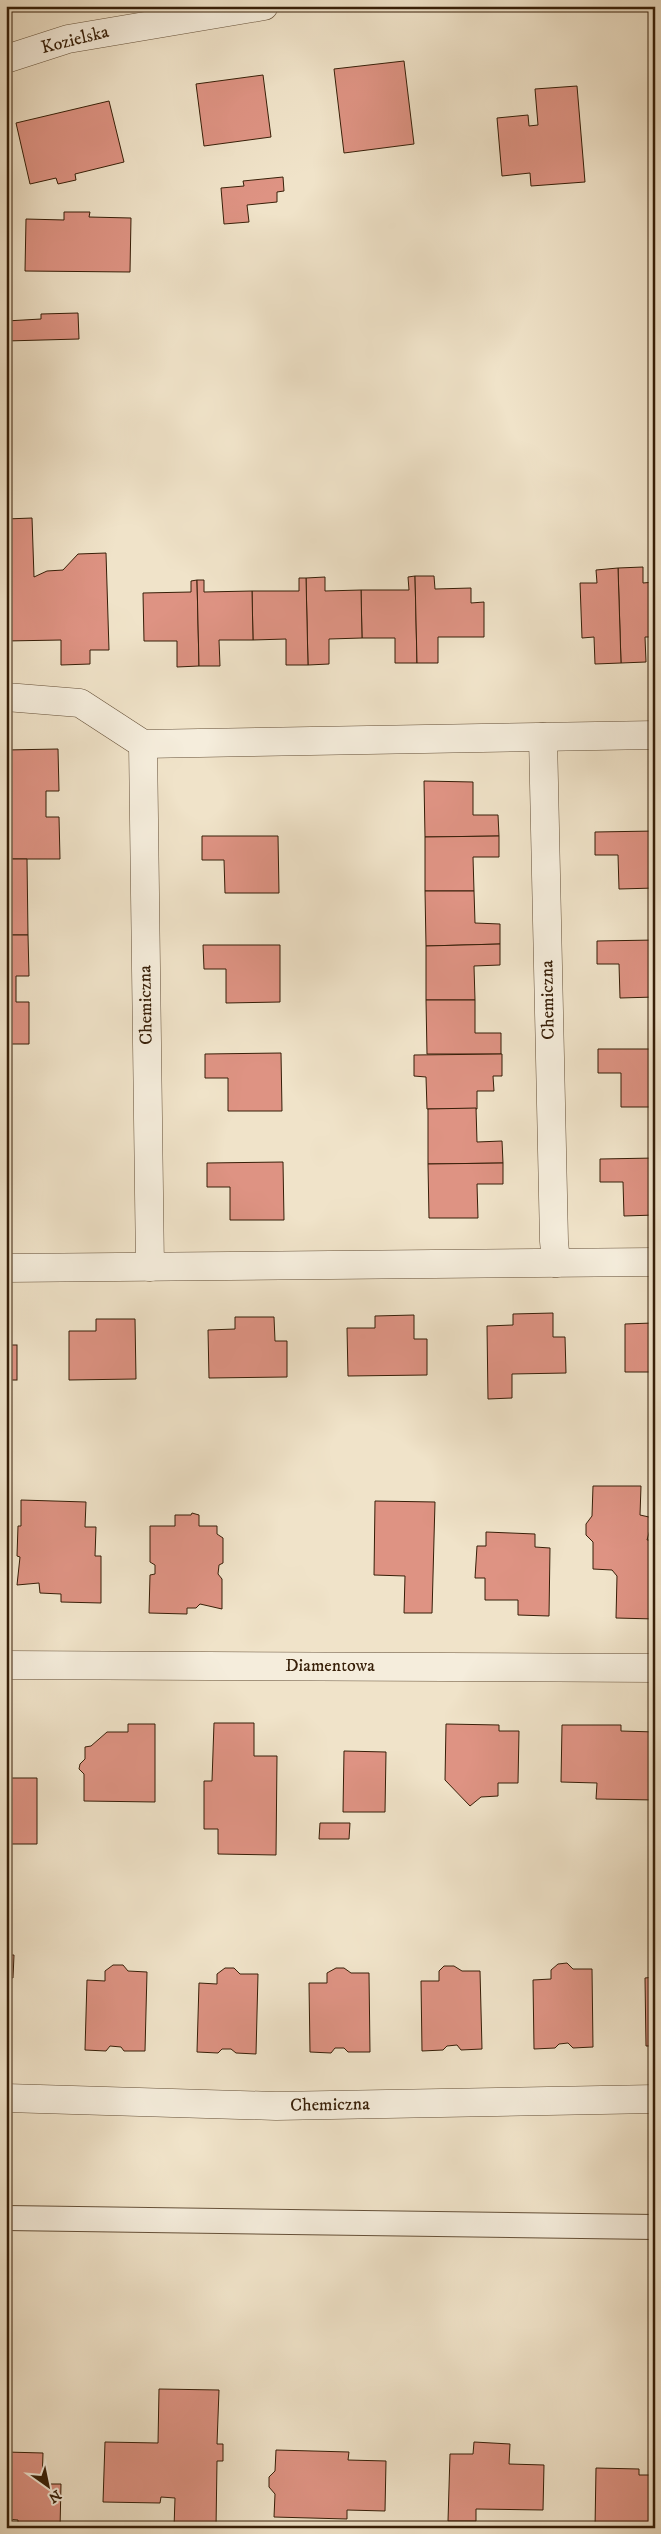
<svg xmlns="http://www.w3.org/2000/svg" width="661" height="2534" viewBox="0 0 661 2534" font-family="'IM FELL DW Pica',serif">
	<rect width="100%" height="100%" fill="#f0e3c9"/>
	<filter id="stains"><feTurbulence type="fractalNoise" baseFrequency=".004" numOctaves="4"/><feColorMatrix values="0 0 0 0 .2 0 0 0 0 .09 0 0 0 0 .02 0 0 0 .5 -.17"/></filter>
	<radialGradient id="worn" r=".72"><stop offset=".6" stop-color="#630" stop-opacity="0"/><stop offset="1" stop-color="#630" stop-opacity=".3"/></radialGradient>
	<g fill="#de9383" stroke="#371f08">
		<polygon points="404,61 414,144 344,153 334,69"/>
		<polygon points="263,75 271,137 204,146 196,84"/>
		<polygon points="577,86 585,182 531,186 530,173 502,176 497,118 528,115 529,126 538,125 535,89"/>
		<polygon points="109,101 124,162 75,174 76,180 58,184 56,178 30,184 16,123"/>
		<polygon points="283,177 284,191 277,192 277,202 247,205 249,222 224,224 221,188 244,186 243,181"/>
		<polygon points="64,212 90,212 89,217 131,218 130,272 25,271 26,219 64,220"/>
		<polygon points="78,313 79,339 6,341 6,321 41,319 41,314"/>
		<polygon points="32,518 34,577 47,571 63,570 78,554 106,553 109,650 90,650 90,664 61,665 61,640 6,641 6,519"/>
		<polygon points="643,567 643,583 655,582 655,637 645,637 646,662 621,663 618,568"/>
		<polygon points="618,568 621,663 595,664 594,637 582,638 580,583 597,583 596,570"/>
		<polygon points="415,576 417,663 395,663 395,638 362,638 361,590 409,590 408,577"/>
		<polygon points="415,576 434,576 435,589 471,588 471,603 484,602 484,637 438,637 438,663 417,663"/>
		<polygon points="325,577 325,591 361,590 362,638 329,639 329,664 308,665 306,578"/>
		<polygon points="299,578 306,578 308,665 286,665 286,639 253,640 252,591 299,591"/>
		<polygon points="197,580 199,666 177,667 177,641 144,641 143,593 191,592 191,581"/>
		<polygon points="197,580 204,580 204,592 252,591 253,640 219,640 220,666 199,666"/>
		<polygon points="58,749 59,791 46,791 46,817 59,817 60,859 6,859 6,750"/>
		<polygon points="424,781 473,782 473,815 498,815 499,836 425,837"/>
		<polygon points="655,831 655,888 619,889 618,855 595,855 595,832"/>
		<polygon points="202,836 278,836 279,893 225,893 224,860 202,860"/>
		<polygon points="499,836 499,857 473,857 474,891 425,891 425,837"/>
		<polygon points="6,859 27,859 28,935 6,935"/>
		<polygon points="425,891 474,891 475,923 500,924 500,944 426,946"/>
		<polygon points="6,935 28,935 29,976 16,976 16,1002 29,1002 29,1044 6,1044"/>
		<polygon points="655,940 655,997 620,998 619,964 597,964 597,941"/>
		<polygon points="500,944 500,965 474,966 475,1000 426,1000 426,946"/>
		<polygon points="203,945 280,945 280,1002 226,1003 226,969 204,969"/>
		<polygon points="426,1000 475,1000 475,1033 501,1033 501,1054 427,1054"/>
		<polygon points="598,1049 655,1049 655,1107 621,1107 621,1073 598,1073"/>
		<polygon points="281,1053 282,1111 228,1111 228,1078 205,1078 205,1054"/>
		<polygon points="502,1054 502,1076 493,1076 494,1091 477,1091 477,1109 427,1109 426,1077 414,1076 414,1055"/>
		<polygon points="476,1108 477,1142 502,1141 503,1163 428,1164 428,1109"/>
		<polygon points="655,1158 655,1215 624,1216 623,1182 600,1182 600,1159"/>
		<polygon points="283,1162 284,1220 230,1220 230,1187 207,1187 207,1163"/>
		<polygon points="503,1163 503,1184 477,1184 478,1218 429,1218 428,1164"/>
		<polygon points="652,1311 655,1311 655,1372 625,1372 625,1324 652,1323"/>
		<polygon points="553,1313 553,1337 565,1337 566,1373 512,1374 512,1398 488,1399 487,1326 513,1325 513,1314"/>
		<polygon points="414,1315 414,1339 427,1339 427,1375 348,1376 347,1328 375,1328 375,1316"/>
		<polygon points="235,1317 274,1317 275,1341 287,1341 287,1377 209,1378 208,1330 235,1329"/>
		<polygon points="96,1319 135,1319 136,1379 69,1380 69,1331 96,1331"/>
		<rect x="6" y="1345" width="11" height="35"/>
		<polygon points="593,1486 641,1486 640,1515 649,1517 652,1523 647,1540 655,1540 655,1562 653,1564 655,1566 655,1619 616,1618 617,1576 612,1570 593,1569 593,1542 586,1535 586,1524 592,1516"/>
		<polygon points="21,1500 86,1502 85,1527 96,1527 95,1556 101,1556 101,1603 61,1602 61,1594 40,1593 39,1583 17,1585 20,1557 17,1556 18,1526 21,1526"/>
		<polygon points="375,1501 435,1502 432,1613 404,1613 405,1576 374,1575"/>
		<polygon points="192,1513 199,1515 199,1526 217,1526 217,1534 223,1538 223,1563 219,1565 218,1574 222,1579 222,1609 200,1604 196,1608 187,1608 187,1614 149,1613 150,1575 155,1574 155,1565 150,1562 150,1526 175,1526 175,1515 191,1515"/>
		<polygon points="486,1532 535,1534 535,1547 550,1548 549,1616 518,1615 518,1600 485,1600 485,1578 475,1578 477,1546 486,1546"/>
		<polygon points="214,1723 254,1723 254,1756 277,1756 276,1855 218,1854 218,1829 204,1829 204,1781 212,1781"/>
		<polygon points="128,1724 155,1724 155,1802 84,1801 84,1774 79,1769 80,1764 85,1759 85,1747 91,1746 107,1732 128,1732"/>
		<polygon points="446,1724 499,1725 499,1731 519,1731 518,1783 498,1783 498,1796 481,1797 470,1806 445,1780"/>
		<polygon points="562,1725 621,1725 621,1731 655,1732 655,1800 596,1799 597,1783 561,1782"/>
		<polygon points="6,1741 9,1741 9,1778 37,1778 37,1844 6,1844"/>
		<polygon points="344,1751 386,1752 385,1812 343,1812"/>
		<polygon points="320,1823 350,1823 349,1839 319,1839"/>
		<polygon points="6,1955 14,1955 13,1978 9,1977 6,1985"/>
		<polygon points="567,1963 573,1969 592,1969 593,2047 573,2048 568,2043 559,2044 555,2048 534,2049 533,1980 551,1979 551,1970 558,1964"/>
		<polygon points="113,1965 123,1965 128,1971 147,1972 145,2051 124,2051 121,2047 110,2046 106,2051 85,2050 87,1980 105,1981 105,1971"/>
		<polygon points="444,1966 454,1966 462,1971 480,1971 482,2049 461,2050 457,2045 447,2046 443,2050 422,2051 421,1981 439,1981 439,1971"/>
		<polygon points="225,1968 234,1968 240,1974 258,1974 256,2054 236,2053 231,2049 222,2049 218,2053 197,2052 199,1983 217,1984 217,1974"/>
		<polygon points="336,1968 344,1968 351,1973 369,1973 370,2052 348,2052 344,2048 335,2048 331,2053 310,2052 309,1983 327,1983 327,1973"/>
		<polygon points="655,1977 655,2046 646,2046 645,1978"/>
		<polygon points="6,1999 6,2010 9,2010 10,2029 6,2029"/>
		<polygon points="159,2389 219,2390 217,2444 223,2444 223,2461 217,2461 216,2528 174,2528 175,2498 161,2497 160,2503 103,2502 105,2442 158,2443"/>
		<polygon points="474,2442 510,2444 509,2464 544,2465 543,2510 476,2509 476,2521 448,2521 450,2454 473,2454"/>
		<polygon points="276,2450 349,2452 348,2460 386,2461 385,2511 347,2510 347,2519 274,2517 275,2494 269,2487 269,2477 275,2471"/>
		<polygon points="6,2452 43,2453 42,2484 61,2484 60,2528 18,2528 18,2520 6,2519"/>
		<polygon points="596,2468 639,2469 639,2475 655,2475 655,2528 595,2528"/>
	</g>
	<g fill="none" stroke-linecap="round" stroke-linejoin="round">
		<defs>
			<polyline id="service" points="6,2218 655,2227"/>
			<g id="minor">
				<polyline points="6,697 80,703 143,744 655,735"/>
				<polyline points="543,737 554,1241 556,1263"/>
				<polyline points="143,744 150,1267"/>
				<polyline points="6,1268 655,1262"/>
				<polyline points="6,1665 655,1668"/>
				<polyline points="6,2098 276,2106 655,2099"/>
			</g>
			<polyline id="tertiary" points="6,59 68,39 264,6"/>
		</defs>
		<use href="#service" stroke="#655038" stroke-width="26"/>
		<use href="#minor" stroke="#655038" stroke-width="29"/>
		<use href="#tertiary" stroke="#655038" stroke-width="29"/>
		<use href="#service" stroke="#f5eddc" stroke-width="24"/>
		<use href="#minor" stroke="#f5eddc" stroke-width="28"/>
		<use href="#tertiary" stroke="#f5eddc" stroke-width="28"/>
	</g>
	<g text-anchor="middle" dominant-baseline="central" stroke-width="4.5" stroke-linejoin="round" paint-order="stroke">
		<g font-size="18" fill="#371f08" stroke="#f5eddc">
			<text transform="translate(75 40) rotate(-14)">Kozielska</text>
			<text transform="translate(548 1000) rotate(-91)">Chemiczna</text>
			<text transform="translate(146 1005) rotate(-91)">Chemiczna</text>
			<text x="330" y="1666">Diamentowa</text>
			<text transform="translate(330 2105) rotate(-1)">Chemiczna</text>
		</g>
	</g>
	<rect width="661" height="2534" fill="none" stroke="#f0e3c9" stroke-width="25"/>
	<rect x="8" y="8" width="646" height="2519" fill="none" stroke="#371f08" stroke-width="2.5"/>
	<rect x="12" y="12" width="636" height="2509" fill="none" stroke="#371f08"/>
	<g transform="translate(48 2486) rotate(147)" stroke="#f5eddc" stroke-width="4" paint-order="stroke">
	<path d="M0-4L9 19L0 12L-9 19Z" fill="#371f08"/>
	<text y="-8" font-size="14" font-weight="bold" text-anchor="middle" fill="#371f08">N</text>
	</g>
	<rect width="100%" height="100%" filter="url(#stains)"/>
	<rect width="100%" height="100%" fill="url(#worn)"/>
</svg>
